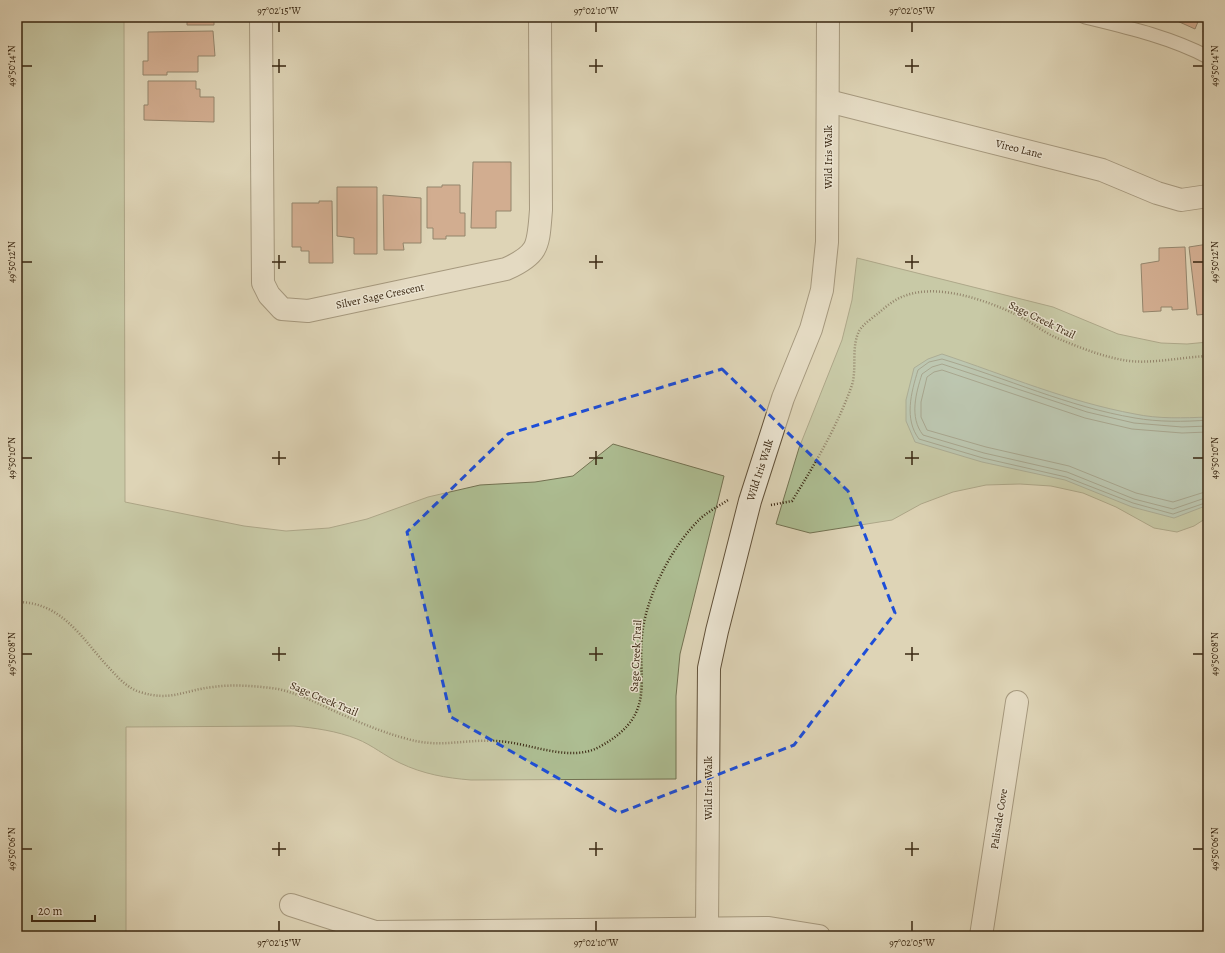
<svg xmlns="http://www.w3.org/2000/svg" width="1225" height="953" viewBox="0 0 1225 953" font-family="Alegreya,serif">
	<rect width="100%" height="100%" fill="#ded4b7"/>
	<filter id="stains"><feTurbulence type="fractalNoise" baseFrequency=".005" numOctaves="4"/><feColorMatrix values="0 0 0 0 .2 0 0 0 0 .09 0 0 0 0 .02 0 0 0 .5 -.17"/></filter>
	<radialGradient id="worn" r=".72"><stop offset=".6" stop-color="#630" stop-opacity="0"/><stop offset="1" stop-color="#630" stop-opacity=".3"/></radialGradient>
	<g fill="#adbd92" stroke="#737252">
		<path d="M 17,17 L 124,17 L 125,502 L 244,526 L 286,531 L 329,528 L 367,519 L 428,497 L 480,485 L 535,482 L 573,476 L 613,444 L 724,476 L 680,654 L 676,696 L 676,779 L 471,780 C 446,778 423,774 400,763 C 385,756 372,745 357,739 C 337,731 315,728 294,726 L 126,727 L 126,936 L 17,936 Z"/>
		<polygon points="857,258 1053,307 1118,334 1161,343 1187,344 1208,342 1208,517 1194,526 1177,532 1154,528 1116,507 1083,493 1051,486 1020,484 986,485 953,492 921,504 892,520 810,533 776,524 799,448 842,340 852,300"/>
	</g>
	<path fill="#94b8ab" stroke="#707e6d" d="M 942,354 C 1005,375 1069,402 1135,414 C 1158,419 1184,418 1208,417 L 1208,505 L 1174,518 L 1132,507 L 1065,480 L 982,462 L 915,442 L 906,421 L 906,400 L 914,368 L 928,359 Z"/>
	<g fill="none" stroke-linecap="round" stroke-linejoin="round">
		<g stroke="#666f5e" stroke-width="1">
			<path d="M 1208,420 C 1184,422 1158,422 1135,418 C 1069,407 1006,378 942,359 L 929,362 L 918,370 C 911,393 904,419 919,439 L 983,458 L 1066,477 L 1133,503 L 1173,514 L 1208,502"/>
			<path d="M 1208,426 L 1182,427 L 1134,423 L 1087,412 L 942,364 L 932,367 L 922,374 C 916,393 909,417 923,435 L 984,453 L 1067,472 L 1134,499 L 1173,509 L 1208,497"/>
			<polyline points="1208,432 1182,433 1132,429 1085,418 942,370 934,372 927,377 921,402 921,417 927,430 986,447 1069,466 1136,493 1173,502 1208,491"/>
		</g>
	</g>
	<g fill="#c47f62" stroke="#392611">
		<polygon points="144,17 214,17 214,25 187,25 187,19 144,19"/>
		<polygon points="1177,17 1200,17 1195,29 1175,20"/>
		<polygon points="1208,24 1208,35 1203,32"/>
		<polygon points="213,31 215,56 198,56 198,72 167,72 167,75 143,75 143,61 148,61 148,32"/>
		<polygon points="148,81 196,81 196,89 200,89 200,97 214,97 214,122 144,120 144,105 148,105"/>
		<polygon points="473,162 511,162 511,211 496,211 496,228 471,228"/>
		<polygon points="442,185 460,185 460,213 465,213 465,236 446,236 446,239 433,239 433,228 427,228 427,187 442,187"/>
		<polygon points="337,187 377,187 377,254 354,254 354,238 337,236"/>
		<polygon points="383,195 421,198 421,243 403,243 404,250 384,250"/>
		<polygon points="319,201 332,201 333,263 309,263 309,251 301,251 301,247 292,247 292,203 319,203"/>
		<polygon points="1208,244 1208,314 1197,315 1189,247"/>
		<polygon points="1185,247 1188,309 1172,310 1172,307 1161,307 1161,311 1143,312 1141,264 1159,261 1159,248"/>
	</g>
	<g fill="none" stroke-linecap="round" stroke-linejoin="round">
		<defs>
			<path id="lane" d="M 1085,17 C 1126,27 1170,37 1208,57"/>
			<g id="street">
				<path d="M 261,17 L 263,283 L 269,295 L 282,309 L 308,311 L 506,269 C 540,254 538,245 541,210 L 540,17"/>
				<polyline points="828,101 1102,170 1157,193 1181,200 1208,196"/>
				<polyline points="291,905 375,932 769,928 819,936"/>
				<polyline points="707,928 709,668 717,631 750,501 783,398 811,329 822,290 827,242 828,17"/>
				<polyline points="981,936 1017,702"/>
			</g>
		</defs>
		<use href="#lane" stroke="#62523a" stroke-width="15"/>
		<use href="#street" stroke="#62523a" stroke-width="24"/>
		<g stroke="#392611" stroke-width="2.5" stroke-dasharray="1 2" stroke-linecap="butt">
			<path d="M 771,505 L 792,501 C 815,464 837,427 852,385 C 857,368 851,348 859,331 C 864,323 874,317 881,311 C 889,304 897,298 907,295 C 940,284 985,300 1015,314 C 1030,321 1043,332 1057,338 C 1078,347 1101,356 1123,360 C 1147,365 1182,357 1208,356"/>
			<path d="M 17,602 C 65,602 84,643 114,673 C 121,681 130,689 140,692 C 171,702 184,690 213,687 C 234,684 257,686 278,689 C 296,693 313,701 330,709 C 354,720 378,731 404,738 C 439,749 462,739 496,741 C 529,742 570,764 601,746 C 660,713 635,678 643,628 C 649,591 674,543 701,518 C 709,511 719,506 728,500"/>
		</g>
		<use href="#lane" stroke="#eae3d0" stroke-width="13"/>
		<use href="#street" stroke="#eae3d0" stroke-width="22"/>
	</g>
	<path d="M0 0H1225V953H0ZM 722,369 L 848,491 L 895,613 L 794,745 L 619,813 L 451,717 L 407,532 L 508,434 Z" fill="#ded4b7" fill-opacity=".55" fill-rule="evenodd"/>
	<path fill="none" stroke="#1d4ed8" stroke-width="3" stroke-dasharray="8 5" stroke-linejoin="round" d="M 722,369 L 848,491 L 895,613 L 794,745 L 619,813 L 451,717 L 407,532 L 508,434 Z"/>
	<path fill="none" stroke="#392611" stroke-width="1.5" d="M 279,22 L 279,32M 596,22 L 596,32M 912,22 L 912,32M 279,59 L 279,73M 596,59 L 596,73M 912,59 L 912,73M 22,66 L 32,66M 272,66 L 286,66M 589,66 L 603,66M 905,66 L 919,66M 1193,66 L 1203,66M 279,255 L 279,269M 596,255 L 596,269M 912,255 L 912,269M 22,262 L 32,262M 272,262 L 286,262M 589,262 L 603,262M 905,262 L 919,262M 1193,262 L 1203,262M 279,451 L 279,465M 596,451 L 596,465M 912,451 L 912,465M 22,458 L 32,458M 272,458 L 286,458M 589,458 L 603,458M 905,458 L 919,458M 1193,458 L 1203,458M 279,647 L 279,661M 596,647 L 596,661M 912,647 L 912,661M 22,654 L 32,654M 272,654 L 286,654M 589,654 L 603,654M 905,654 L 919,654M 1193,654 L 1203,654M 279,842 L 279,856M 596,842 L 596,856M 912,842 L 912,856M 22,849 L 32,849M 272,849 L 286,849M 589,849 L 603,849M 905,849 L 919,849M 1193,849 L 1203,849M 279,921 L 279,931M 596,921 L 596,931M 912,921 L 912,931"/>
	<g text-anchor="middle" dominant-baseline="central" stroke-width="3" stroke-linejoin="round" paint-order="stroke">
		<g font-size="11" fill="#392611" stroke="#eae3d0">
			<text transform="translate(1019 149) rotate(14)">Vireo Lane</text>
			<text transform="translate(828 157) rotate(-90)">Wild Iris Walk</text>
			<text transform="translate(380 296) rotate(-12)">Silver Sage Crescent</text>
			<text transform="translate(1042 320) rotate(26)">Sage Creek Trail</text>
			<text transform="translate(760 470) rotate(-72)">Wild Iris Walk</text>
			<text transform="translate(636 656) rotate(-87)">Sage Creek Trail</text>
			<text transform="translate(324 699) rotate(23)">Sage Creek Trail</text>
			<text transform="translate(708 788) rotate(-90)">Wild Iris Walk</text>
			<text transform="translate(999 819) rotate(-81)">Palisade Cove</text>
		</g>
	</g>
	<rect width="1225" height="953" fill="none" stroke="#ded4b7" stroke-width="44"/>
	<path d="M32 915v6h63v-6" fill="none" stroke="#392611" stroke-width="2"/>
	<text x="38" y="915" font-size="12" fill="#392611" stroke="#eae3d0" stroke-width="3" paint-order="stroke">20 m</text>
	<rect x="22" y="22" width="1181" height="909" fill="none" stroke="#392611" stroke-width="1.5"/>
	<g font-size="10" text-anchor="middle" fill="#392611">
		<text x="279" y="14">97°02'15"W</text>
		<text x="596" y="14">97°02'10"W</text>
		<text x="912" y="14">97°02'05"W</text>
		<text transform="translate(11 66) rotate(-90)" y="4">49°50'14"N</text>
		<text transform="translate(1214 66) rotate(-90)" y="4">49°50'14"N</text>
		<text transform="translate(11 262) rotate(-90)" y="4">49°50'12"N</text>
		<text transform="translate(1214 262) rotate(-90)" y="4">49°50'12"N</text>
		<text transform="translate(11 458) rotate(-90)" y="4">49°50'10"N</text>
		<text transform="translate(1214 458) rotate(-90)" y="4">49°50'10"N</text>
		<text transform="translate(11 654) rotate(-90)" y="4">49°50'08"N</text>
		<text transform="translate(1214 654) rotate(-90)" y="4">49°50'08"N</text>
		<text transform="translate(11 849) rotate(-90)" y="4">49°50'06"N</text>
		<text transform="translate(1214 849) rotate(-90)" y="4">49°50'06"N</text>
		<text x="279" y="946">97°02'15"W</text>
		<text x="596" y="946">97°02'10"W</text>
		<text x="912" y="946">97°02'05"W</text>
	</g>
	<rect width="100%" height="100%" filter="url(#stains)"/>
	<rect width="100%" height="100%" fill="url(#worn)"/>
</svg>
